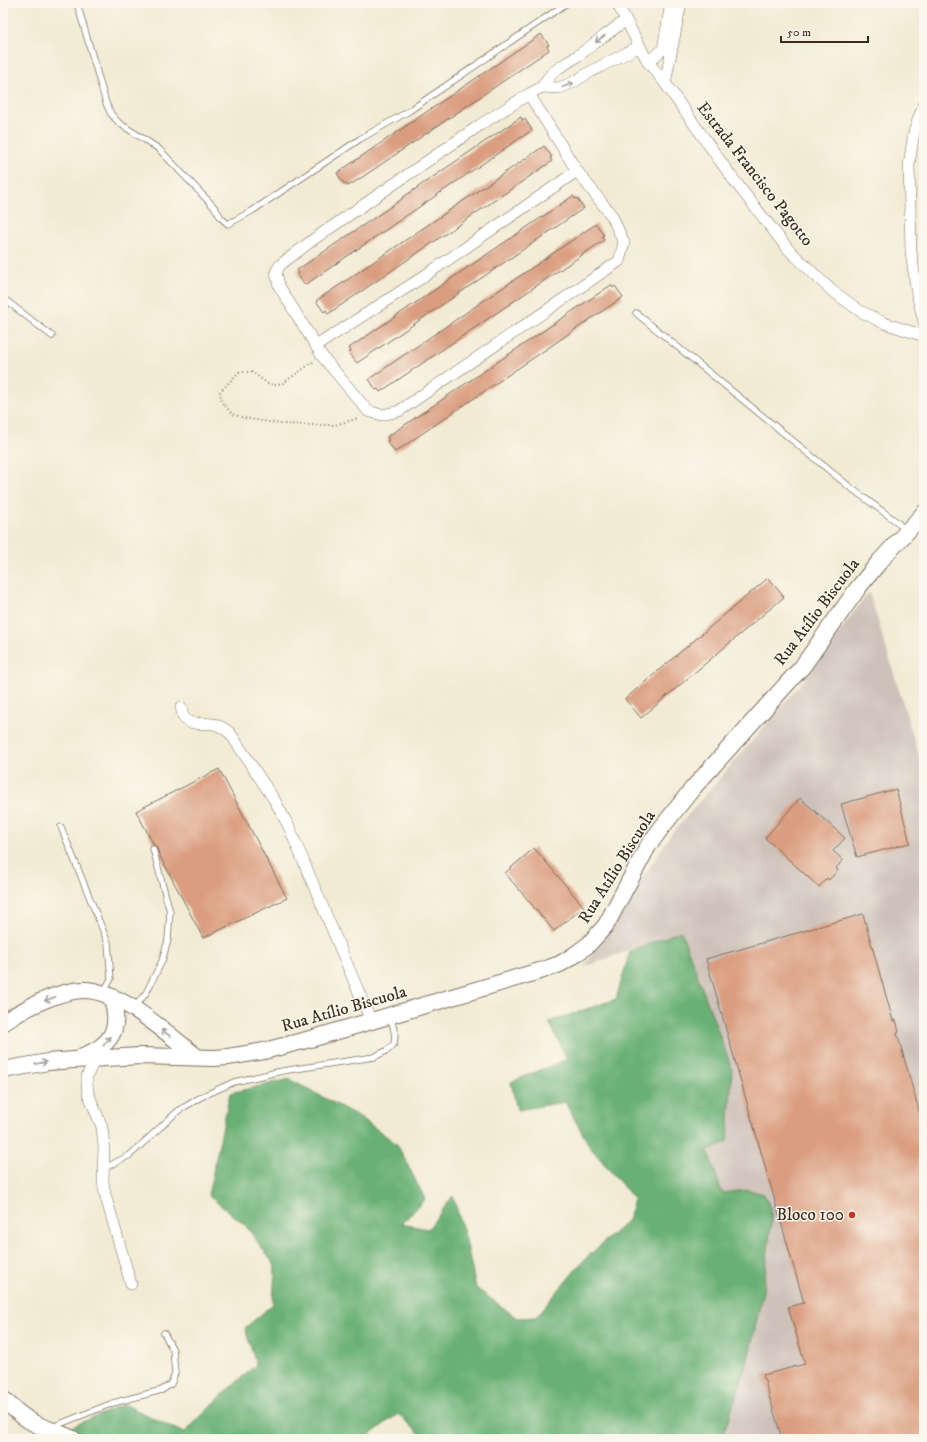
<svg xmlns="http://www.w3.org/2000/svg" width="927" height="1442" viewBox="0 0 927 1442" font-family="'IM FELL DW Pica',serif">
	<rect width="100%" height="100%" fill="#fbf7ec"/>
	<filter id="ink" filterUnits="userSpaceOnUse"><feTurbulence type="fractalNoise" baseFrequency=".025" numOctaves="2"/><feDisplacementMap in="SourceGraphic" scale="8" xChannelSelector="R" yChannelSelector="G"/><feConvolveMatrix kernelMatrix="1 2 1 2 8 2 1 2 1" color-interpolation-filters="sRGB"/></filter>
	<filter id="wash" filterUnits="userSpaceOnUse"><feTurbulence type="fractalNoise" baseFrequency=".012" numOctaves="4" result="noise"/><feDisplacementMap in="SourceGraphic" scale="16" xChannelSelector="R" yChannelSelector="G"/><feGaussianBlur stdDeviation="0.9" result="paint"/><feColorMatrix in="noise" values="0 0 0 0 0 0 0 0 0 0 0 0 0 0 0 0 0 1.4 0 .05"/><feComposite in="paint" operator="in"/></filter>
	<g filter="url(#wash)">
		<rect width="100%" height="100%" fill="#f2ebd4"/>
		<polygon fill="#cec1b9" points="869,592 924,772 924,1439 722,1439 748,1360 748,1190 722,1193 708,1151 681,931 584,967 670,836 800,685"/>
		<polygon fill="#69b075" stroke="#526d4a" points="681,931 732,1069 728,1141 708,1151 722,1193 748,1190 764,1194 771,1210 771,1225 763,1291 748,1360 722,1439 426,1439 398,1414 364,1439 87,1439 69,1428 124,1404 184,1433 224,1393 256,1365 245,1328 273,1304 275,1266 246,1226 208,1195 230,1093 289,1079 360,1117 397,1144 425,1199 401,1224 428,1229 453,1196 466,1240 476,1288 517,1318 536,1317 583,1261 628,1220 634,1199 590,1147 565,1102 517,1110 511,1082 567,1059 549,1022 616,999 630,951"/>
		<g id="blocks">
			<g fill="#da9d7f">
				<polygon points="541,34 549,45 547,46 549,50 364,176 348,186 346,183 344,184 337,173"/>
				<polygon points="521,117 523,121 525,119 532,130 305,285 297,274 299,273 297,270 402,199 402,198"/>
				<polygon points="544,146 552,157 550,158 552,161 548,164 328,314 326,310 324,312 316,301"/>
				<polygon points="573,196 575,199 577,198 584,208 357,363 349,353 351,351 349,348"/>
				<polygon points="596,224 604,235 602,236 604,240 380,392 378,389 376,390 369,379"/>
				<polygon points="611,285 613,288 615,286 623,297 395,452 387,441 389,440 387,437"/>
				<polygon points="768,578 784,597 641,718 625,699"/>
				<polygon points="219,769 287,898 203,938 159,854 157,848 154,845 136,811"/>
				<polygon points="896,789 910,843 857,857 841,804"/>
				<polygon points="800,798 845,838 833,851 843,860 836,868 838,870 829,880 827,878 819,887 765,838"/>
				<polygon points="534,848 584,907 554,931 505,873"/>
				<polygon points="863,914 893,1021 896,1020 899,1032 897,1033 924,1128 924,1439 782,1439 763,1375 805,1364 788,1307 804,1303 706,959"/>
			</g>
		</g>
	</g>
	<g filter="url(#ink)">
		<use href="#blocks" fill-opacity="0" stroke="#7b6e5e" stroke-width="1"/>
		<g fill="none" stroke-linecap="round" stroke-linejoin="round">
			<defs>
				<g id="lane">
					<polyline points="77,3 106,103 111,114 119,123 159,149 215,208 221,218 228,224 252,211 360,139 409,111 567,3"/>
					<polyline points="3,298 52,336"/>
					<polyline points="636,313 851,488 897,522 906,531"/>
					<polyline points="61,827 108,943 111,979 103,993"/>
					<polyline points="134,1008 146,993 162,961 168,940 170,912 153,849"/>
					<polyline points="103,1169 130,1155 178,1111 201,1097 234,1082 282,1071 374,1057 388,1050 394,1044 395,1036 391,1016"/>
					<polyline points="52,1427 113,1403 162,1390 171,1384 175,1373 173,1350 164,1333"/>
				</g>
				<g id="street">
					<polyline points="617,3 648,62 665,83 733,179 788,249 831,290 860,311 884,323 924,336"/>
					<polyline points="648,62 663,49 671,3"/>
					<polyline points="665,83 681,3"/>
					<path d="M 542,87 C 553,68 559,69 576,57 C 593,45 609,32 626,20"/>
					<polyline points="529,94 577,171 420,279 316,346 279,286 276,272 280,265 314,239 480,125 529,94 542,87 559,88 572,83 590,72 640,46"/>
					<polyline points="924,103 914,132 909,165 911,252 917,294 924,322"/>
					<polyline points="316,346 322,356 368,411 382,415 399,411 619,261 624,243 612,216 577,171"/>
					<path d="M 181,707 C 182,709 182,714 183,716 C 189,727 204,722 213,724 C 220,725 225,729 230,733 L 275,801 L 289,827 L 371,1021"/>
					<polyline points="95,1059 87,1076 87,1083 88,1093 102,1127 104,1146 103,1182 105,1194 131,1284"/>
				</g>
				<g id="secondary">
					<path d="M 3,1023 C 23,1009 59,990 84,990 C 120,990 169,1035 197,1057"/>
					<path d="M 83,1056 C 112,1045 122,1028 111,997"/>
					<polyline points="3,1070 48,1062 74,1060 140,1056 214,1058 228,1057 264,1051 314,1038 543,970 560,964 573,956 588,945 606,925 648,846 662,827 693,788 802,667 858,588 880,561 924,513"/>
					<path d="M 3,1399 C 14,1409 25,1420 38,1425 C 50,1430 61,1433 73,1439"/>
				</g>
			</defs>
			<use href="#lane" stroke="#7b6e5e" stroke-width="7"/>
			<use href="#street" stroke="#7b6e5e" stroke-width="12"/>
			<use href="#secondary" stroke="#7b6e5e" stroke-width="18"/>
			<polyline stroke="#7b6e5e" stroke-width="2" stroke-dasharray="1 3" stroke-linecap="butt" points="313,362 283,383 275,385 268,384 252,372 239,372 220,392 221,401 232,414 244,418 281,424 317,425 335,425 359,418"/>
			<use href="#lane" stroke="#fff" stroke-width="5.5"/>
			<use href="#street" stroke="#fff" stroke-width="11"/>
			<use href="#secondary" stroke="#fff" stroke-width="16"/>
		</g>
		<defs><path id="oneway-shaft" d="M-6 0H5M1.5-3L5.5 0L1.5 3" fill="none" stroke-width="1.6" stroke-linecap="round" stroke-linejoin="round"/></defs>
		<g stroke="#a79f9a">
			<use href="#oneway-shaft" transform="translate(600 39) rotate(143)"/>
			<use href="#oneway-shaft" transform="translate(568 85) rotate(-21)"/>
			<use href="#oneway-shaft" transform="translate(50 999) rotate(159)"/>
			<use href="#oneway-shaft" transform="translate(166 1033) rotate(-143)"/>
			<use href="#oneway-shaft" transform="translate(107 1041) rotate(-52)"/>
			<use href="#oneway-shaft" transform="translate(41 1063) rotate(-10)"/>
		</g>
	</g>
	<circle fill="#c8321e" stroke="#fbf7ec" stroke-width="1.5" cx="852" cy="1215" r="4"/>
	<g text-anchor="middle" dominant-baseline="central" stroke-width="3" stroke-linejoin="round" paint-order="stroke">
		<g font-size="17" fill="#3b2a1e" stroke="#fbf7ec">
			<text transform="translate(755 174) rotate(52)">Estrada Francisco Pagotto</text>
			<text transform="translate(817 612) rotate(-53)">Rua Atílio Biscuola</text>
			<text transform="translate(617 867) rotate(-58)">Rua Atílio Biscuola</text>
			<text transform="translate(344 1009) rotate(-16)">Rua Atílio Biscuola</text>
		</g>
		<g font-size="17" fill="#3b2a1e" stroke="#fbf7ec" text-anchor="end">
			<text x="844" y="1215">Bloco 100</text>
		</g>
	</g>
	<rect width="927" height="1442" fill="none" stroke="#fbf7ec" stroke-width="16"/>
	<path d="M781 36v6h87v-6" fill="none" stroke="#3b2a1e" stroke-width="2"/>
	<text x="787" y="36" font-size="12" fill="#3b2a1e" stroke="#fbf7ec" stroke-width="3" paint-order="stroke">50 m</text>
</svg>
